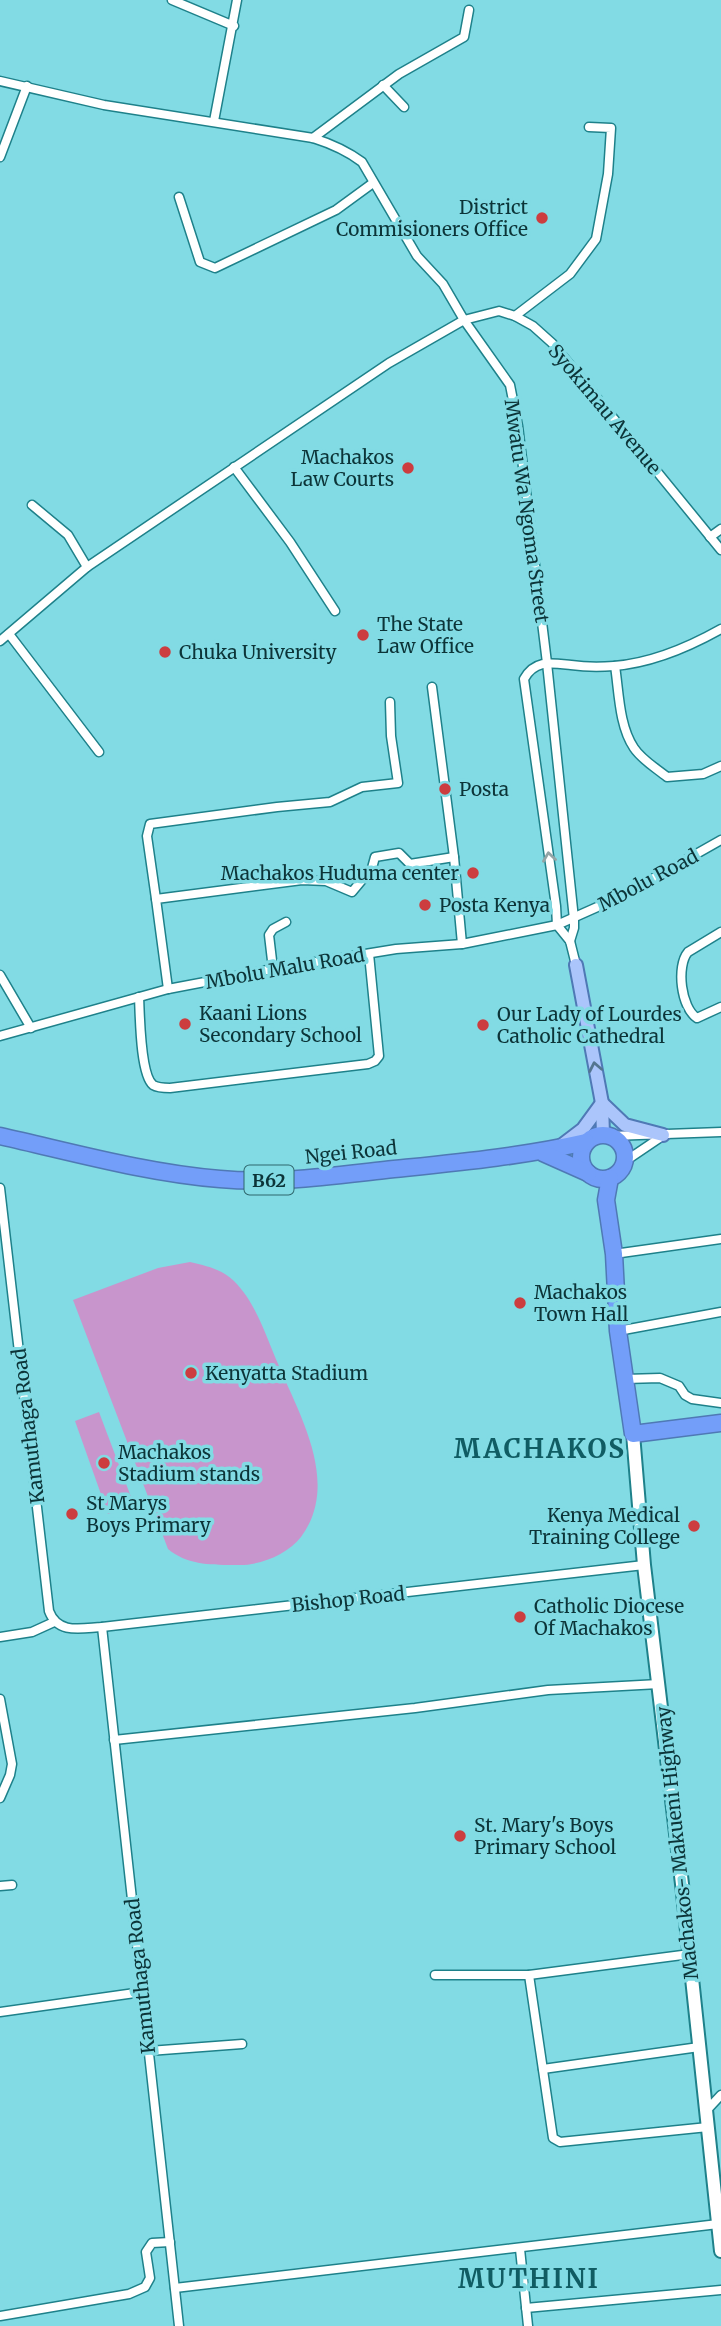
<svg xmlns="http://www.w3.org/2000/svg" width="721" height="2326" viewBox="0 0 721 2326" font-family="Merriweather,serif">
	<rect width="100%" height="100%" fill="#82dbe4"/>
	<g fill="#c895cc">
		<path d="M 190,1262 C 207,1266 221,1269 234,1281 C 257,1304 266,1337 279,1366 C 301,1418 340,1484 301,1537 C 288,1554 261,1565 240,1565 C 215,1565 188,1566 168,1549 L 73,1300 L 158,1268 Z"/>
		<polygon points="99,1412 134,1505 108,1514 75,1421"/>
	</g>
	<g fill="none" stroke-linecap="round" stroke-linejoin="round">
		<defs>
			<g id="street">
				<polyline points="172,0 234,26"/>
				<path d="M 0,81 L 104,105 L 313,138 C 332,144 346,150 362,162 L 417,256 L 443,284 L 464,320 L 510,385 L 518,426 L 547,663 L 574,919 L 574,928 L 570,941"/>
				<polyline points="383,85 404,107"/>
				<polyline points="214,121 237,0"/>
				<polyline points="313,138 399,74 464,37 469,10"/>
				<polyline points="0,157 27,86"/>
				<polyline points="179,197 200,262 215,268 336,210 373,183"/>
				<polyline points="515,316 570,274 596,239 608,174 611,128 589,127"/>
				<polyline points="234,467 290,542 335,611"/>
				<polyline points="32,505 68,535 87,567"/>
				<polyline points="710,537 721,529"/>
				<polyline points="9,634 99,752"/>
				<polyline points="0,641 87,567 389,363 464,320 499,311 515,316 533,326 552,343 721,550"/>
				<path d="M 615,666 C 619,692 619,726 634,748 C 642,760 656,768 667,777 L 703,774 L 721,766"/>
				<polyline points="432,687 454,857 462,944"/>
				<polyline points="156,899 147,836 150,824 277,807 330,802 362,787 398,783 391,736 390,702"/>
				<path d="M 557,925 L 556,906 L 524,679 C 535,659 552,663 571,665 C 585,667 601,667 614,666 C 652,663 689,647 721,629"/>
				<polyline points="557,925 570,941 576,965"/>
				<path d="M 721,932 L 688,952 C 676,966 681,1008 697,1018 L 721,1007"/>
				<polyline points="273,969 269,935 273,929 286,922"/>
				<polyline points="0,975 31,1028"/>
				<polyline points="168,989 156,899 302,880 326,881 352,892 372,868 375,857 399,853 410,864 454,857"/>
				<path d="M 139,997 C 140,1015 140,1074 153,1085 C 158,1088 164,1088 170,1088 L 368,1064 L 375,1061 L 379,1056 L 369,954"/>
				<polyline points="0,1036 168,989 273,969 396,949 462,944 557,925 622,896 721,840"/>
				<polyline points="612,1136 721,1132"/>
				<polyline points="624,1162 661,1137"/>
				<path d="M 0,1188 L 49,1611 C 58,1635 82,1628 102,1627 L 644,1565"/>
				<polyline points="614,1254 721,1239"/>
				<polyline points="618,1331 721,1312"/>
				<polyline points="625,1379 660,1378 679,1386 685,1395 692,1399 721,1403"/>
				<polyline points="102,1627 179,2326"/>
				<polyline points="0,1637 32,1632 54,1622"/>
				<polyline points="0,1699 12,1764 10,1775 0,1798"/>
				<polyline points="114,1740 415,1708 548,1690 659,1684"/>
				<polyline points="0,1886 12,1885"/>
				<polyline points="435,1975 529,1975 690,1954"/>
				<polyline points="529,1975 553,2138 560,2142 708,2127"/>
				<polyline points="0,2012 142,1992"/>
				<polyline points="149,2051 242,2044"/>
				<polyline points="543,2069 699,2047"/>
				<polyline points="706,2111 721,2095"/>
				<polyline points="520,2249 528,2326"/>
				<polyline points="175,2288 718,2224"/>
				<polyline points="526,2308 721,2290"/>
				<polyline points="0,2316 129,2294 145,2287 150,2278 146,2252 152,2243 170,2242"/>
			</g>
			<polyline id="secondary" points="633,1434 644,1565 682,1884 721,2251"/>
			<g id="primary">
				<polyline points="576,965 602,1103 603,1135"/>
				<polyline points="562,1145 583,1129 602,1103 625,1125 663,1135"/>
			</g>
			<g id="highway">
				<circle cx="603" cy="1157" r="22"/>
				<path d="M 0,1136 C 72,1152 146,1173 220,1179 C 275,1184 330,1176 385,1170 C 452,1163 520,1157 586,1142"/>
				<polyline points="543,1153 588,1173"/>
				<polyline points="610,1178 606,1200 614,1254 618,1331 633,1434 721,1423"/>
			</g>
		</defs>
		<use href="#street" stroke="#1e818a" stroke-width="11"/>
		<use href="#secondary" stroke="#1e818a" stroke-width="16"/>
		<use href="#primary" stroke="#4f79b5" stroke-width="16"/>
		<use href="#highway" stroke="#4f79b5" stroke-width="19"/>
		<use href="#street" stroke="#fff" stroke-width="8"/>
		<use href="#secondary" stroke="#fff" stroke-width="12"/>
		<use href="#primary" stroke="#abc5fb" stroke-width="12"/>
		<use href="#highway" stroke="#739ef9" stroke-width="16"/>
	</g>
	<defs><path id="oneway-chevron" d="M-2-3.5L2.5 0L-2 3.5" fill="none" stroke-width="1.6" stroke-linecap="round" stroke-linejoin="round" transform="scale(1.75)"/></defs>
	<use stroke="#92a4a5" href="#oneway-chevron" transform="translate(549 857) rotate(-98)"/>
	<use stroke="#547590" href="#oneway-chevron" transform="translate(595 1067) rotate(-101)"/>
	<g fill="#cc3d3f" stroke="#82dbe4" stroke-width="2.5">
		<circle cx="542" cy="218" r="7"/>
		<circle cx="408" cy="468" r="7"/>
		<circle cx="363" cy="635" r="7"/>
		<circle cx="165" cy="652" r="7"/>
		<circle cx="445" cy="789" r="7"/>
		<circle cx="473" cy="873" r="7"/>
		<circle cx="425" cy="905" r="7"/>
		<circle cx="185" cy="1024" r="7"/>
		<circle cx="483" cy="1025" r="7"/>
		<circle cx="520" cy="1303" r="7"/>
		<circle cx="191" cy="1373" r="7"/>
		<circle cx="104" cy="1463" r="7"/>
		<circle cx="72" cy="1514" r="7"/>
		<circle cx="694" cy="1526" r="7"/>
		<circle cx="520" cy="1617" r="7"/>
		<circle cx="460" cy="1836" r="7"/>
	</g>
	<g text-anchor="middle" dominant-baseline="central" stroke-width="7" stroke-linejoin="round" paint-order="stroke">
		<rect fill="#82dbe4" stroke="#2f666c" stroke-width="2" x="244.5" y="1165.5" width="49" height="29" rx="5"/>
		<g font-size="18" font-weight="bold" fill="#0c3438">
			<text x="269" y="1180">B62</text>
		</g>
		<g font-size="19" fill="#0c3438" stroke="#82dbe4" text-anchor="start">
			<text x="528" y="207" text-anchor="end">District<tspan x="528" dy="22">Commisioners Office</tspan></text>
			<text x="394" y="457" text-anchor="end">Machakos<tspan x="394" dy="22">Law Courts</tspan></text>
			<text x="377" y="624">The State<tspan x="377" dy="22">Law Office</tspan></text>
			<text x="179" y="652">Chuka University</text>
			<text x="459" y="789">Posta</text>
			<text x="459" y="873" text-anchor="end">Machakos Huduma center</text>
			<text x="439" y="905">Posta Kenya</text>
			<text x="199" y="1013">Kaani Lions<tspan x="199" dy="22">Secondary School</tspan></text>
			<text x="497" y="1014">Our Lady of Lourdes<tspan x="497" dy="22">Catholic Cathedral</tspan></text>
			<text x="534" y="1292">Machakos<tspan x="534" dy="22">Town Hall</tspan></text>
			<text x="205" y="1373">Kenyatta Stadium</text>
			<text x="118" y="1452">Machakos<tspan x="118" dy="22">Stadium stands</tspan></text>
			<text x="86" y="1503">St Marys<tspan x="86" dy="22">Boys Primary</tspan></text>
			<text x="680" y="1515" text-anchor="end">Kenya Medical<tspan x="680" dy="22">Training College</tspan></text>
			<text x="534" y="1606">Catholic Diocese<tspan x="534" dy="22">Of Machakos</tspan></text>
			<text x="474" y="1825">St. Mary's Boys<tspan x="474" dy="22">Primary School</tspan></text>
		</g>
		<g font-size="19" fill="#0c3438" stroke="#82dbe4">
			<text transform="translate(605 409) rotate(50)">Syokimau Avenue</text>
			<text transform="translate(527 511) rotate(82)">Mwatu Wa Ngoma Street</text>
			<text transform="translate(648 880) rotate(-28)">Mbolu Road</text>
			<text transform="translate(285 968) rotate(-10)">Mbolu Malu Road</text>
			<text transform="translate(351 1152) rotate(-6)">Ngei Road</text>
			<text transform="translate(28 1426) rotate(-97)">Kamuthaga Road</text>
			<text transform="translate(348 1599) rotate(-6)">Bishop Road</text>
			<text transform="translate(677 1843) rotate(-96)">Machakos- Makueni Highway</text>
			<text transform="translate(140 1976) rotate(-96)">Kamuthaga Road</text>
		</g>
		<g font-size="26" font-weight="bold" letter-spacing="2" fill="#105c63" stroke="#82dbe4">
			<text x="540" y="1448">MACHAKOS</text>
			<text x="529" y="2278">MUTHINI</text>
		</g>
	</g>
</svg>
